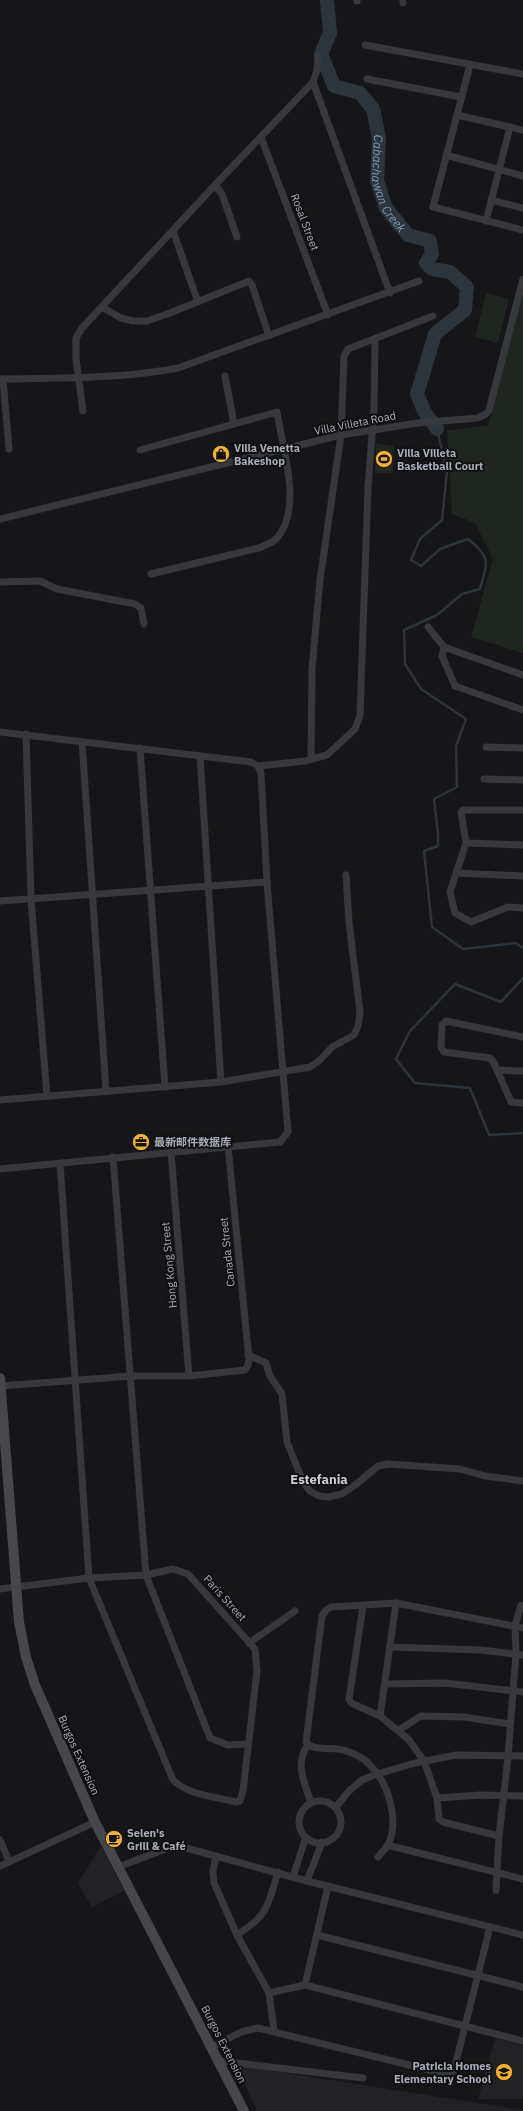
<svg xmlns="http://www.w3.org/2000/svg" width="523" height="2111" viewBox="0 0 523 2111" font-family="'IBM Plex Sans','Noto Sans SC',sans-serif">
	<rect width="100%" height="100%" fill="#161618"/>
	<g fill="#222225">
		<polygon points="101,1846 124,1891 92,1907 78,1883"/>
		<polygon points="495,2038 523,2045 523,2099 478,2099"/>
		<polygon points="235,2065 523,2110 523,2111 257,2111"/>
	</g>
	<g fill="#1e261f">
		<polygon points="523,287 523,653 471,637 493,559 475,523 452,514 447,431 488,425"/>
		<polygon points="486,293 509,299 498,343 475,337"/>
		<polygon points="376,443 394,446 393,473 375,473"/>
	</g>
	<g fill="none" stroke-linecap="round" stroke-linejoin="round">
		<g stroke="#2c353c" stroke-width="2.5">
			<path d="M 437,429 L 447,472 L 442,520 L 420,539 L 411,560 L 421,566 L 440,549 L 468,539 C 492,558 487,562 480,589 L 462,594 L 437,615 L 404,630 L 405,664 L 421,689 L 466,719 L 456,746 L 457,787 L 434,799 L 438,834 L 438,846 L 424,851 L 432,927 L 463,949 L 516,943 L 523,948"/>
			<polyline points="523,978 501,1002 455,984 410,1031 396,1059 415,1083 470,1088 489,1135 523,1133"/>
		</g>
		<path stroke="#2c353c" stroke-width="14" id="s1" d="M 327,0 L 330,33 L 321,54 L 334,86 L 360,93 L 373,109 L 379,138 L 377,181 L 386,208 L 408,235 L 430,241 L 432,254 L 426,263 L 432,269 L 450,272 L 467,287 L 465,310 L 435,334 L 417,394 L 424,411 L 437,429"/>
		<g stroke="#37383d" stroke-width="7">
			<polyline points="357,0 357,1"/>
			<polyline points="403,0 403,3"/>
			<polyline points="365,45 523,74"/>
			<polyline points="470,65 433,207 523,230"/>
			<polyline points="367,79 461,97"/>
			<polyline points="313,82 390,293"/>
			<polyline points="457,115 523,130"/>
			<polyline points="261,137 328,315"/>
			<polyline points="446,155 523,176"/>
			<polyline points="215,185 222,194 237,237"/>
			<polyline points="491,200 523,208"/>
			<polyline points="486,221 510,127"/>
			<polyline points="173,231 198,302"/>
			<polyline points="102,307 121,318 133,321 147,321 170,313 249,281 252,285 269,336"/>
			<polyline points="225,376 234,424"/>
			<path d="M 0,379 C 57,378 122,379 178,368 L 419,281"/>
			<polyline points="3,379 9,449"/>
			<polyline points="83,411 76,359 76,338 82,328 215,185 313,82 317,70 318,56"/>
			<path d="M 140,450 L 277,412 C 282,447 304,510 276,539 C 272,543 265,545 259,548 L 151,574"/>
			<polyline points="0,519 341,435 418,423 478,418 486,414 489,410 523,279"/>
			<polyline points="0,582 40,581 57,589 135,604 141,608 144,624"/>
			<polyline points="428,627 444,647 523,675"/>
			<polyline points="444,647 442,656 455,686 523,710"/>
			<polyline points="0,732 251,762 258,766 261,773 267,882 288,1132 280,1142 0,1169"/>
			<polyline points="26,734 31,899 47,1096"/>
			<polyline points="82,742 106,1091"/>
			<polyline points="486,747 523,748"/>
			<polyline points="140,748 165,1087"/>
			<polyline points="200,756 221,1082"/>
			<polyline points="311,759 312,669 320,580 341,435 344,356 348,349 433,316"/>
			<polyline points="258,766 305,761 327,755 355,729 360,716 368,487 374,409 375,339"/>
			<polyline points="484,779 523,780"/>
			<polyline points="523,810 463,810 461,812 466,843 450,892 455,913 471,922 508,907 523,908"/>
			<polyline points="466,843 523,845"/>
			<polyline points="457,873 523,876"/>
			<polyline points="0,901 267,882"/>
			<polyline points="523,1037 446,1021 442,1025 441,1047 444,1052 490,1058 494,1063 511,1102 523,1103"/>
			<polyline points="497,1070 523,1071"/>
			<polyline points="0,1100 221,1082 310,1067 320,1060 332,1047 354,1035 358,1026 360,1012 349,922 346,875"/>
			<polyline points="171,1152 189,1376"/>
			<polyline points="113,1157 146,1575 210,1738 228,1745 248,1744"/>
			<polyline points="248,1355 266,1363 270,1376 282,1394 287,1442 303,1482 310,1491 319,1496 328,1497 342,1494 354,1486 378,1466 388,1464 460,1469 485,1476 523,1481"/>
			<polyline points="1,1386 132,1376 189,1376 245,1370 248,1365 249,1360 228,1146"/>
			<path d="M 0,1589 L 89,1578 L 146,1575 L 173,1569 L 188,1574 L 255,1649 L 257,1671 L 243,1791 L 240,1801 L 236,1802 C 216,1797 188,1795 173,1780 L 89,1578 L 60,1163"/>
			<polyline points="363,1606 349,1699 351,1703 380,1716 409,1740 424,1761 437,1798 439,1819 443,1822 499,1836"/>
			<polyline points="249,1643 295,1611"/>
			<polyline points="390,1647 482,1650 523,1655"/>
			<polyline points="385,1684 444,1683 523,1692"/>
			<polyline points="380,1716 396,1603"/>
			<polyline points="399,1730 421,1716 464,1717 510,1724"/>
			<path d="M 308,1745 C 294,1763 305,1784 311,1803"/>
			<polyline points="437,1798 481,1795 523,1796"/>
			<circle cx="320" cy="1822" r="21"/>
			<polyline points="336,1807 349,1791 362,1780 377,1774 415,1763 456,1755 523,1756"/>
			<polyline points="0,1840 9,1861"/>
			<polyline points="387,1845 523,1879"/>
			<polyline points="216,1856 213,1871 214,1883 237,1935 269,1993 274,2030"/>
			<path d="M 378,1857 C 381,1853 385,1849 388,1845 C 400,1820 388,1783 370,1765 C 365,1759 354,1753 346,1751 C 335,1746 313,1752 306,1742 L 322,1616 L 326,1610 L 331,1607 L 396,1603 L 523,1628"/>
			<polyline points="0,1866 95,1822"/>
			<polyline points="118,1867 171,1847 179,1846 307,1881 523,1935"/>
			<polyline points="293,1877 306,1837"/>
			<polyline points="307,1881 322,1842"/>
			<polyline points="496,1890 499,1836 508,1757 516,1653 515,1626 521,1605"/>
			<path d="M 237,1935 C 269,1914 267,1908 278,1872"/>
			<polyline points="317,1935 523,1987"/>
			<polyline points="305,1985 328,1886"/>
			<polyline points="269,1993 305,1985 523,2041"/>
			<polyline points="212,2047 241,2032 258,2028 450,2075 454,2070 490,1927"/>
			<polyline points="220,2061 363,2078"/>
		</g>
		<polyline stroke="#45474d" stroke-width="10" points="0,1378 19,1622 26,1657 35,1685 95,1822 244,2111"/>
	</g>
	<defs>
		<symbol id="shop-disc" viewBox="-11 -11 22 22"><circle r="9.5" fill="#f2b134" stroke="#111113"/><path d="M-5-2.5h2.3a2.7 3.5 0 0 1 5.4 0H5L5.5 6h-11ZM-1.5-2.5h3a1.5 2.3 0 0 0-3 0Z" fill="#111"/></symbol>
		<symbol id="stadium-disc" viewBox="-11 -11 22 22"><circle r="9.5" fill="#f2b134" stroke="#111113"/><path d="M0-5a6.5 5 0 1 0 0 10a6.5 5 0 1 0 0-10ZM-3.5-1.8h7v3.6h-7Z" fill="#111"/></symbol>
		<symbol id="office-disc" viewBox="-11 -11 22 22"><circle r="9.5" fill="#f2b134" stroke="#111113"/><path d="M-6-3h4V-5.5h4V-3h4V5H-6ZM-1-4.5V-3h2v-1.5ZM-6 0V1H6V0Z" fill="#111"/></symbol>
		<symbol id="cafe-disc" viewBox="-11 -11 22 22"><circle r="9.5" fill="#f2b134" stroke="#111113"/><path d="M-5.5-4.5H6V0H3Q3 3.5 0 3.5H-2.5Q-5.5 3.5-5.5 0ZM3-3.2v2h1.7v-2ZM-6 4.5H4V6H-6Z" fill="#111"/></symbol>
		<symbol id="school-disc" viewBox="-11 -11 22 22"><circle r="9.5" fill="#f2b134" stroke="#111113"/><path d="M0-5L7-2L0 1L-7-2ZM-4 1L0 2.5L4 1V4Q0 6-4 4Z" fill="#111"/></symbol>
	</defs>
	<g fill-rule="evenodd">
		<use href="#shop-disc" x="211" y="444" width="20" height="20"/>
		<use href="#stadium-disc" x="374" y="449" width="20" height="20"/>
		<use href="#office-disc" x="131" y="1132" width="20" height="20"/>
		<use href="#cafe-disc" x="104" y="1829" width="20" height="20"/>
		<use href="#school-disc" x="494" y="2062" width="20" height="20"/>
	</g>
	<g text-anchor="middle" dominant-baseline="central" stroke-width="4" stroke-linejoin="round" paint-order="stroke">
		<g font-size="11" fill="#a8adb8" stroke="#111113">
			<text transform="translate(305 222) rotate(69)">Rosal Street</text>
			<text transform="translate(355 423) rotate(-11)">Villa Villeta Road</text>
			<text transform="translate(227 1252) rotate(-96)">Canada Street</text>
			<text transform="translate(169 1265) rotate(-95)">Hong Kong Street</text>
			<text transform="translate(225 1598) rotate(48)">Paris Street</text>
			<text transform="translate(79 1755) rotate(66)">Burgos Extension</text>
			<text transform="translate(224 2044) rotate(63)">Burgos Extension</text>
		</g>
		<g font-size="11" font-weight="bold" fill="#a8adb8" stroke="#111113" text-anchor="start">
			<text x="234" y="448">Villa Venetta<tspan x="234" dy="13">Bakeshop</tspan></text>
			<text x="397" y="453">Villa Villeta<tspan x="397" dy="13">Basketball Court</tspan></text>
			<text x="154" y="1142">最新邮件数据库</text>
			<text x="127" y="1833">Selen's<tspan x="127" dy="13">Grill &amp; Café</tspan></text>
			<text x="491" y="2066" text-anchor="end">Patricia Homes<tspan x="491" dy="13">Elementary School</tspan></text>
		</g>
		<g font-size="12" font-style="italic" fill="#7f9bb3" stroke="#111113">
			<text stroke="none"><textPath href="#s1" startOffset="216">Cabachawan Creek</textPath></text>
		</g>
		<g font-size="13" font-weight="bold" fill="#c9ccd4" stroke="#111113">
			<text x="319" y="1479">Estefania</text>
		</g>
	</g>
</svg>
